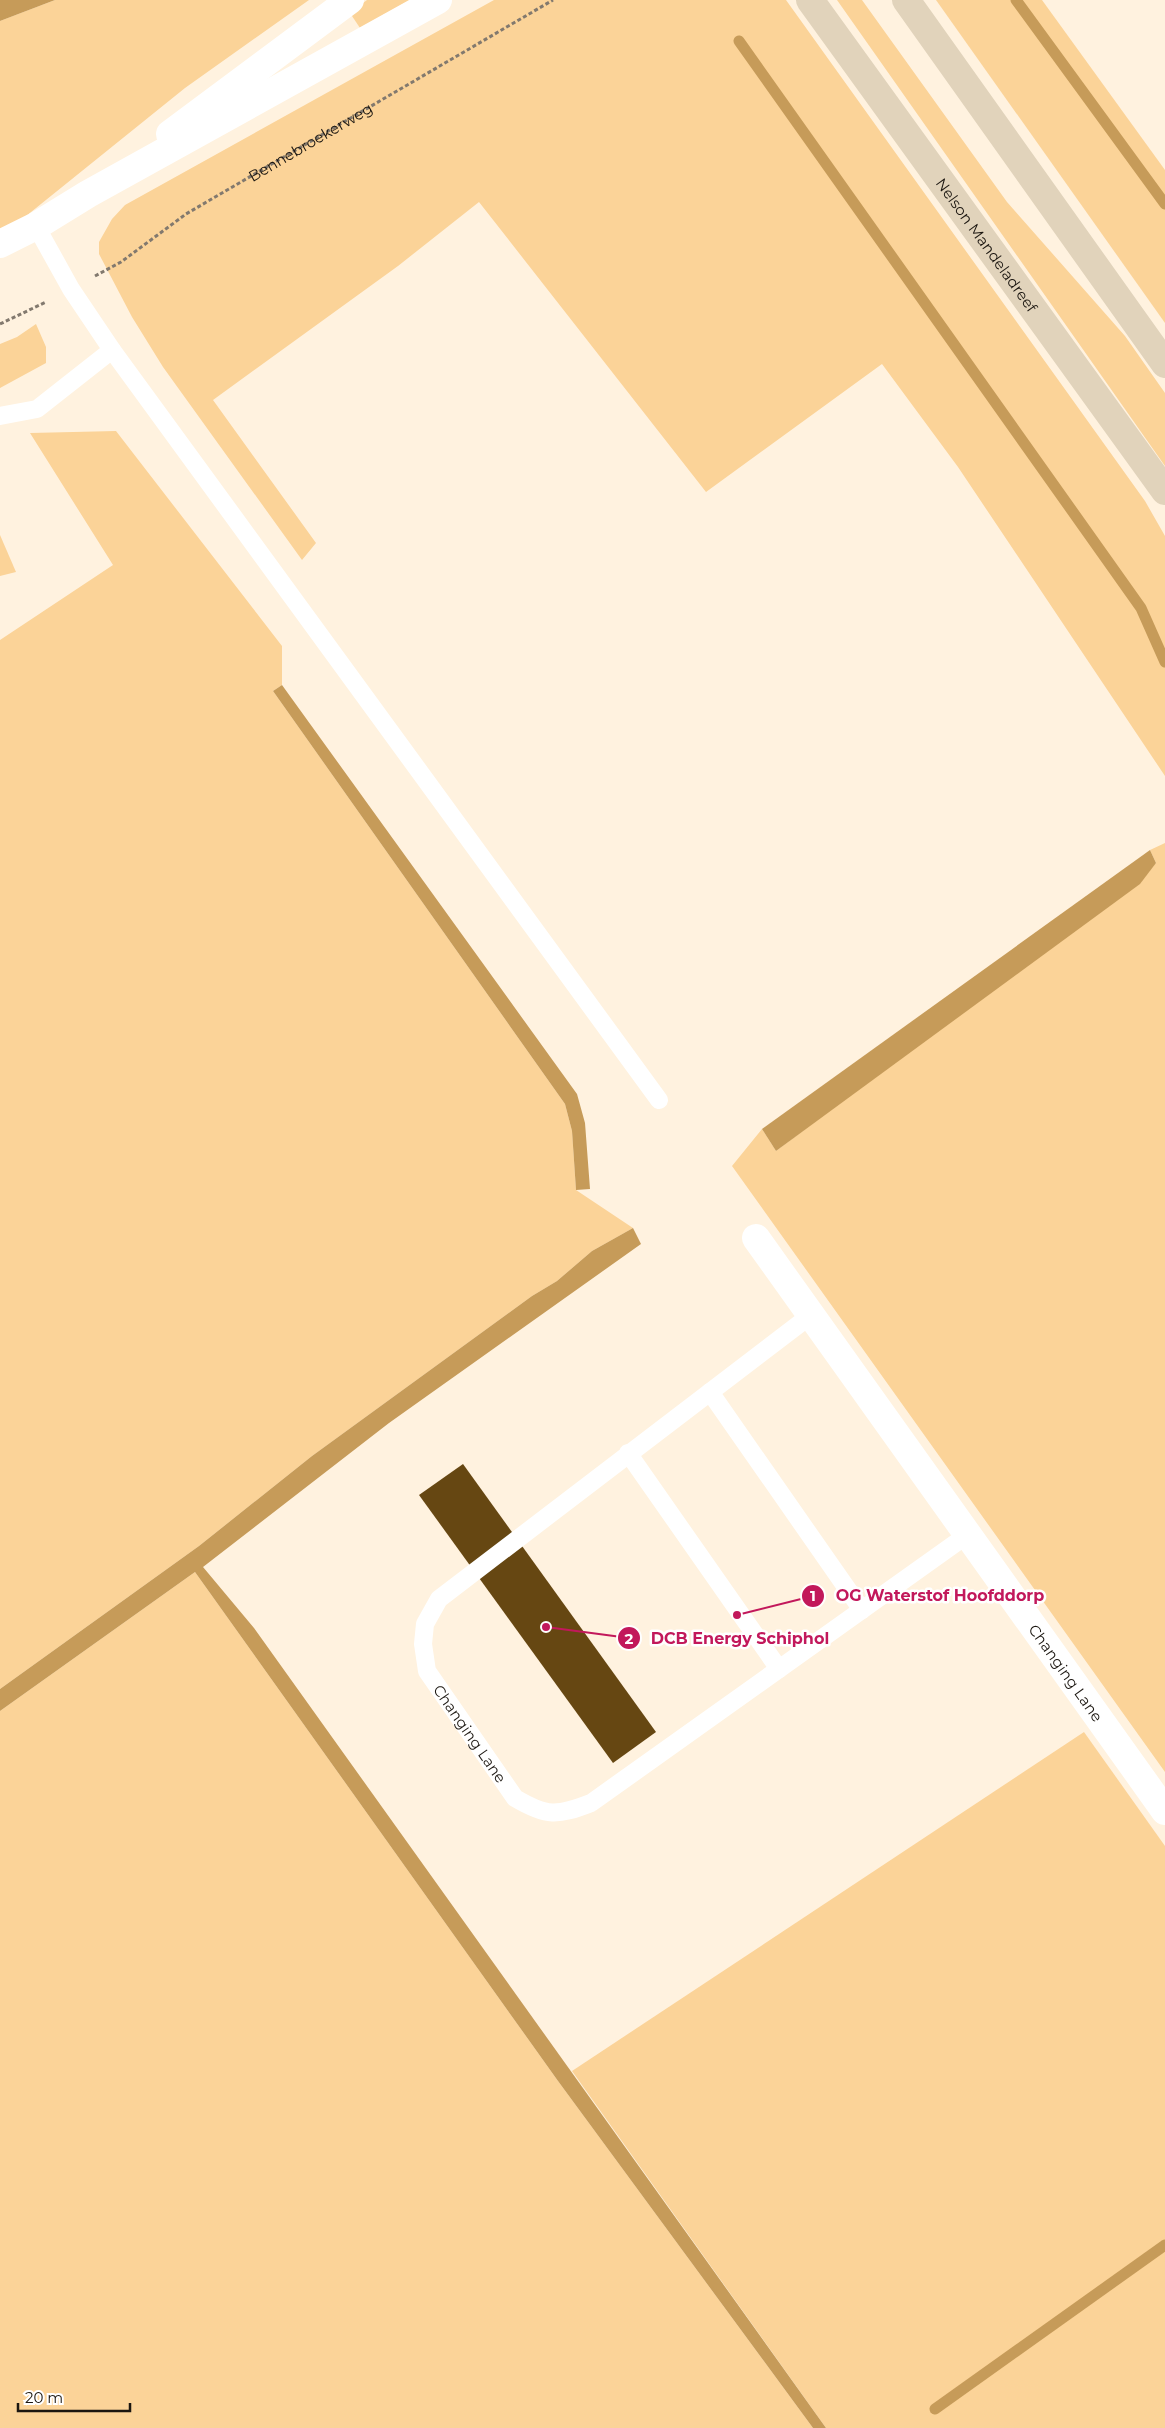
<svg xmlns="http://www.w3.org/2000/svg" width="1165" height="2428" viewBox="0 0 1165 2428" font-family="Montserrat,sans-serif">
	<rect width="100%" height="100%" fill="#fff2df"/>
	<g fill="#fbd398">
		<polygon points="55,0 309,0 185,88 0,237 0,21"/>
		<polygon points="367,0 410,0 360,28 350,13"/>
		<polygon points="494,0 786,0 1145,501 1165,536 1165,776 958,467 882,364 706,492 479,202 398,266 213,400 316,543 302,560 163,367 132,317 99,254 99,242 112,219 125,205"/>
		<polygon points="837,0 862,0 1007,202 1125,336 1165,393 1165,466"/>
		<polygon points="936,0 1042,0 1165,170 1165,323"/>
		<polygon points="36,324 46,347 46,363 0,388 0,344 17,337"/>
		<polygon points="116,431 282,646 282,685 273,691 565,1104 572,1131 576,1190 633,1228 592,1251 557,1281 532,1296 312,1456 199,1546 0,1689 0,640 113,565 30,433"/>
		<polygon points="0,535 16,572 0,576"/>
		<polygon points="1165,843 1165,1772 732,1166 762,1129 776,1151 1156,863 1150,850"/>
		<polygon points="195,1572 558,2081 813,2428 0,2428 0,1711"/>
		<polygon points="1084,1732 1165,1846 1165,2428 826,2428 572,2071"/>
	</g>
	<g fill="#c69b59">
		<polygon points="0,0 55,0 0,21"/>
		<polygon points="282,685 577,1094 585,1123 590,1189 576,1190 572,1131 565,1104 273,691"/>
		<polygon points="1150,850 1156,863 1140,884 776,1151 762,1129"/>
		<polygon points="633,1228 641,1244 389,1423 203,1567 254,1628 826,2428 813,2428 558,2081 195,1572 0,1711 0,1689 199,1546 312,1456 532,1296 557,1281 592,1251"/>
	</g>
	<g fill="none" stroke-linecap="round" stroke-linejoin="round">
		<g stroke="#c69b59" stroke-width="11">
			<polyline points="1016,0 1165,204"/>
			<polyline points="739,41 1141,608 1165,662"/>
			<polyline points="935,2409 1165,2245"/>
		</g>
	</g>
	<polygon fill="#664712" points="463,1464 656,1732 613,1763 419,1495"/>
	<g fill="none" stroke-linecap="round" stroke-linejoin="round">
		<g stroke="#82796e" stroke-width="3" stroke-dasharray="4 2.5" stroke-linecap="butt">
			<path id="s1" d="M 95,276 L 121,262 L 186,214 L 553,0"/>
			<polyline points="0,324 46,302"/>
		</g>
		<g stroke="#fff" stroke-width="18">
			<polyline points="112,350 659,1100"/>
			<polyline points="0,416 37,409 112,350 71,289 36,226"/>
			<path id="s2" d="M 811,1315 L 439,1599 L 425,1624 L 423,1644 L 427,1671 L 515,1798 C 547,1817 557,1816 591,1803 L 967,1535"/>
			<polyline points="710,1392 862,1610"/>
			<polyline points="628,1453 779,1669"/>
		</g>
		<path stroke="#fff" stroke-width="28" id="s3" d="M 756,1238 L 1165,1811"/>
		<g stroke="#fff" stroke-width="28">
			<polyline points="170,134 350,0"/>
			<polyline points="0,244 36,226 88,194 438,0"/>
		</g>
		<g stroke="#e1d3bb" stroke-width="28">
			<path id="s4" d="M 810,0 L 1165,491"/>
			<polyline points="906,0 1165,364"/>
		</g>
	</g>
	<g text-anchor="middle" dominant-baseline="central" stroke-width="5" stroke-linejoin="round" paint-order="stroke">
		<g font-size="15" fill="#1b1610" stroke="#fff">
			<text stroke="none"><textPath href="#s1" startOffset="254">Bennebroekerweg</textPath></text>
			<text stroke="none"><textPath href="#s4" startOffset="302">Nelson Mandeladreef</textPath></text>
			<text stroke="none"><textPath href="#s3" startOffset="534">Changing Lane</textPath></text>
			<text stroke="none"><textPath href="#s2" startOffset="620">Changing Lane</textPath></text>
		</g>
	</g>
	<path fill="none" stroke="#c2185b" stroke-width="2" d="M737 1615L813 1596M546 1627L629 1638"/>
	<g fill="#c2185b" stroke="#fff" stroke-width="2">
		<circle cx="737" cy="1615" r="5"/>
		<circle cx="546" cy="1627" r="5"/>
		<circle cx="813" cy="1596" r="12"/>
		<circle cx="629" cy="1638" r="12"/>
	</g>
	<g font-size="15" text-anchor="middle" font-weight="bold" fill="#fff">
		<text x="813" y="1601">1</text>
		<text x="629" y="1644">2</text>
	</g>
	<g font-size="16" text-anchor="middle" font-weight="bold" fill="#c2185b" stroke="#fff" stroke-width="5" stroke-linejoin="round" paint-order="stroke">
		<text x="940" y="1601">OG Waterstof Hoofddorp</text>
		<text x="740" y="1644">DCB Energy Schiphol</text>
	</g>
	<path d="M18 2403v8h112v-8" fill="none" stroke="#1b1610" stroke-width="2.5"/>
	<text x="25" y="2403" font-size="15" fill="#1b1610" stroke="#ffffff" stroke-width="4" paint-order="stroke">20 m</text>
</svg>
